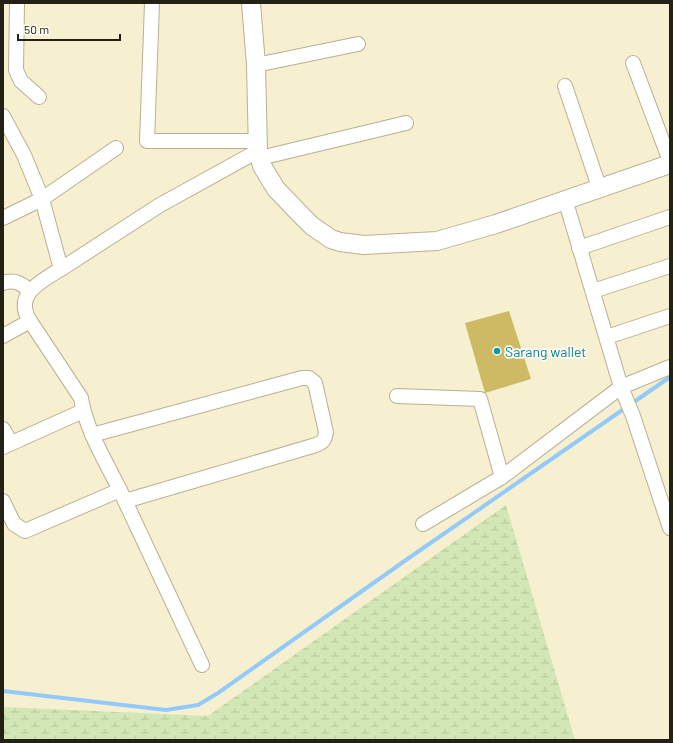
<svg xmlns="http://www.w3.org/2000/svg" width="673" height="743" viewBox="0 0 673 743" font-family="Barlow,sans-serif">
	<defs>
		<pattern id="wetland-marsh" width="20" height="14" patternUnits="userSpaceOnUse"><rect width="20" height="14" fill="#d2e7b5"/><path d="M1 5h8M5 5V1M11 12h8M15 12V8" fill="none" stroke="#b4c69b"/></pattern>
	</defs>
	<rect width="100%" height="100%" fill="#f7f0d0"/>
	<polygon fill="url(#wetland-marsh)" points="506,505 575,740 3,740 3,707 208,716"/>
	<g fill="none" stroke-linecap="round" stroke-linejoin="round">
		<polyline stroke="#93cafa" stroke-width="4" points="3,691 166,710 198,705 218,693 406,560 670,377"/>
	</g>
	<polygon fill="#cdba62" points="509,311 531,379 485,393 465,323"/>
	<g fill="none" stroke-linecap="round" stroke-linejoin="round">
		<defs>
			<g id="minor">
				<polyline points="17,3 16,70 21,81 39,97"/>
				<polyline points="152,3 147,141 258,141"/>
				<polyline points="633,63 670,161"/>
				<polyline points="256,65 358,44"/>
				<polyline points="565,86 599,187"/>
				<polyline points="116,148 42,199 61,269 160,205 258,151"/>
				<polyline points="260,158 406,123"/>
				<polyline points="565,199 621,387 633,416 670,528"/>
				<polyline points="3,218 42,199 24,155 3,116"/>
				<polyline points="579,248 670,217"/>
				<path d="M 3,283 C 14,279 21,283 30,291"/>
				<polyline points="593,291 670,266"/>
				<path d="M 30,321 L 81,398 C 87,435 110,467 125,501 L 316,445 C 323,442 325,440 326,432 L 315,383 L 309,378 L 302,378 L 92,435"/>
				<path d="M 3,336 L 30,321 C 13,295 41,281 61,269"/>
				<polyline points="607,337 670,316"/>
				<polyline points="397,396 480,399 502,477"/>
				<polyline points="3,429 11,443"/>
				<polyline points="3,447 83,411"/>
				<polyline points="3,501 14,524 25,531 120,490"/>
				<polyline points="125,501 202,665"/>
				<polyline points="423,524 502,477 621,387 670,367"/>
			</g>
			<polyline id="tertiary" points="251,3 256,65 258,151 262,166 276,189 300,214 312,226 331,239 340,242 364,245 437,241 496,224 670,164"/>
		</defs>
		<use href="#minor" stroke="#b7b092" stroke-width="16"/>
		<use href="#tertiary" stroke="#b7b092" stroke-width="20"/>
		<use href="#minor" stroke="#fff" stroke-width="14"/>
		<use href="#tertiary" stroke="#fff" stroke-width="18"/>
	</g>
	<circle fill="#0f9aa8" stroke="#fefdf6" stroke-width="1.5" cx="497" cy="351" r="4"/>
	<g text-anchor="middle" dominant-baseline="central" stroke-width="3.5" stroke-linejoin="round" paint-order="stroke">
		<g font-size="14" fill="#0d838f" stroke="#fefdf6" text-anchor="start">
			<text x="505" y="351">Sarang wallet</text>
		</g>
	</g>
	<rect width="673" height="743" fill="none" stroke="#232115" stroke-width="8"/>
	<path d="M18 34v6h102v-6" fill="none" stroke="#232115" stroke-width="2"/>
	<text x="24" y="34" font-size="12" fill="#232115" stroke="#fefdf6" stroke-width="3" paint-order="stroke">50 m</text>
</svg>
